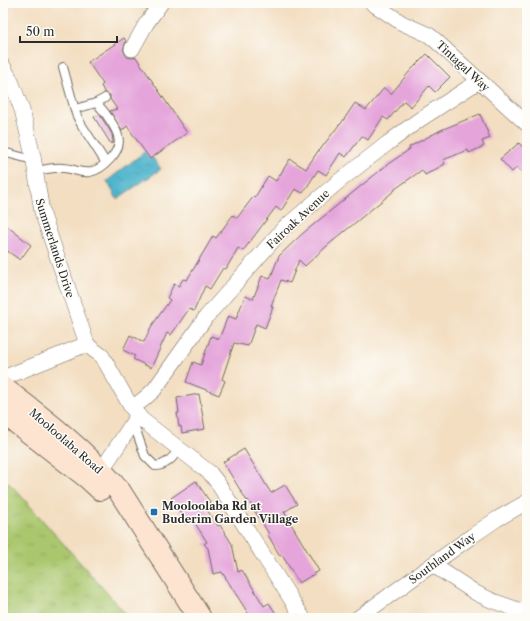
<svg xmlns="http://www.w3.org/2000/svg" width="530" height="621" viewBox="0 0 530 621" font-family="'Libre Caslon Text',serif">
	<defs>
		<pattern id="grass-tufts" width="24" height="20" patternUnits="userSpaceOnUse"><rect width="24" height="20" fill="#aac76e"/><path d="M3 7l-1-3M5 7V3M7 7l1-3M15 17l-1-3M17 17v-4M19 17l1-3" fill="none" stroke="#92ab5f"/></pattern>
		<pattern id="water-ripples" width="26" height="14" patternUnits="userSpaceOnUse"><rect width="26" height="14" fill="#4cb3cb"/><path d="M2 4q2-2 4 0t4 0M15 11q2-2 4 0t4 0" fill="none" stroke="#3f92a5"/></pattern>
	</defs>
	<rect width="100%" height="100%" fill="#fdfcf7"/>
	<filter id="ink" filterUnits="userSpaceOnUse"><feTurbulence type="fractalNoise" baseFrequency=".025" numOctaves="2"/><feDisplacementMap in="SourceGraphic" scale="8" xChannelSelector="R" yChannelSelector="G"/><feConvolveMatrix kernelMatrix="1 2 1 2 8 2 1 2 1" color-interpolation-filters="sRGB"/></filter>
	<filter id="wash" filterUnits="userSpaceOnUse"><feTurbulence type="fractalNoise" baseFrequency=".012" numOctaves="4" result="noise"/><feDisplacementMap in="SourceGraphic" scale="16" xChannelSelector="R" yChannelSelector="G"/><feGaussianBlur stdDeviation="0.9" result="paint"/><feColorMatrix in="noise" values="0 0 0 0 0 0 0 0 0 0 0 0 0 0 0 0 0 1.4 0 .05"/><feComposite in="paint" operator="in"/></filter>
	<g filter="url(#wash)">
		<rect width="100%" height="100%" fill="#f3dec1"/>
		<polygon fill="url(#grass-tufts)" stroke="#6a794c" points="3,478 14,488 129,618 3,618"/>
		<polygon fill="url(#water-ripples)" stroke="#3c6f7b" points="147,150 161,169 117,199 107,181"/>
		<g id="blocks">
			<g fill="#e5a5db">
				<polygon points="124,38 126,41 123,49 125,54 127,57 132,58 136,57 187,133 150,159 127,126 122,131 110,111 117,109 110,99 110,95 105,93 101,86 103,84 88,62"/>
				<polygon points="427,54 450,77 435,92 429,86 411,107 404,101 388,120 383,117 368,140 362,136 346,157 340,153 326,175 318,170 303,193 295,189 281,211 276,207 243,251 238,248 226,269 223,268 210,289 205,286 194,311 189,309 171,335 167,333 151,368 133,359 135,356 123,350 130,335 144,342 151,327 170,300 167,298 174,284 179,286 183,279 187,280 213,236 216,238 233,215 237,218 254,196 255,197 268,176 276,181 290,159 306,169 318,151 319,151 339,125 340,125 355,103 366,110 384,88 391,94 410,71"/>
				<polygon points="480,114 490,138 482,141 484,146 469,153 468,150 443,160 445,164 425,175 422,170 395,189 395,190 328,245 305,266 299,260 290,283 281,280 271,306 273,307 265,328 256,324 248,346 234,343 222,379 225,381 219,395 186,382 193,362 201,365 211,336 219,339 228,316 236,319 245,296 253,299 262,276 270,279 279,256 302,234 388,164 410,149 409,147 441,130"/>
				<polygon points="100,115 112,134 113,141 111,144 94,117"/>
				<polygon points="519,143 527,152 527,179 517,167 512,172 500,159"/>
				<polygon points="3,223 31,245 20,260 3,248"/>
				<polygon points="199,394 205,429 182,433 181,426 179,427 177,413 179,413 177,398"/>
				<polygon points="244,449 271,493 285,485 297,504 284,512 319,571 299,583 282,555 280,556 268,535 269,534 248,500 247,501 223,462"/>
				<polygon points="196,481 210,502 206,505 209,509 207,510 218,526 220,525 232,544 238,572 242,570 264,606 269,603 279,618 251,618 222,572 213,574 208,548 204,544 207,542 193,520 188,523 171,498"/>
			</g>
		</g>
	</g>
	<g filter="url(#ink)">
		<use href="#blocks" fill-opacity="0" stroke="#716a60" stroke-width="1"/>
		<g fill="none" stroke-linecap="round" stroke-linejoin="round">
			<defs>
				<g id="service">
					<polyline points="63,67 76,114 81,124 106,163"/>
					<polyline points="96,103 105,98"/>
					<polyline points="3,152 33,160"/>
					<path d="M 35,171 C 44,170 53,167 63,168 C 72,168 80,174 90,172 C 103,169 123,151 118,136 C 116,127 103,109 96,103 L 75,109"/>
					<path d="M 133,422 L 145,456 L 155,466 C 166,466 173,458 179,449"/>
				</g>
				<g id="minor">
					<polyline points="372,3 402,23 429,35 435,40 527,124"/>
					<polyline points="132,49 146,24 161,3"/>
					<polyline points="3,66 11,81 22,110 33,156 42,212 87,344 91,348 102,356 130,405 141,419 210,473 217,482 303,618"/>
					<polyline points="3,378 87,344"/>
					<polyline points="132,408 144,399 154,390 206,317 283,229 338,182 388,143 419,120 479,81"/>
					<polyline points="101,471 138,415"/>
					<polyline points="433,565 476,593 493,601 527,613"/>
					<polyline points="358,618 472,536 497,519 527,502"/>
				</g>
				<g id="secondary">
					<path d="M 3,388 C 45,420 87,452 120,492 L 200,618"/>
					<polyline points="3,412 87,477 100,489"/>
				</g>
			</defs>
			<use href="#service" stroke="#716a60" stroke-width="10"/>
			<use href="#minor" stroke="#716a60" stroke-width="16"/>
			<use href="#secondary" stroke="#716a60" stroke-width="24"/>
			<use href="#service" stroke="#fff" stroke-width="8"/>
			<use href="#minor" stroke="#fff" stroke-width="15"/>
			<use href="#secondary" stroke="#fde4d1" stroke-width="22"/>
		</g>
	</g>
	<rect fill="#1f6fb2" stroke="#fdfcf7" stroke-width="1.5" x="150" y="508" width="8" height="8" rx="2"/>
	<g text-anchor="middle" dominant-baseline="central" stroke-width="3" stroke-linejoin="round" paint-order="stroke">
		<g font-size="11" fill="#2b2b2b" stroke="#fdfcf7">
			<text transform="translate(463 66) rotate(43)">Tintagal Way</text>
			<text transform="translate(298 219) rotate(-43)">Fairoak Avenue</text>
			<text transform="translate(55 248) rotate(72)">Summerlands Drive</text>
			<text transform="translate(66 441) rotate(41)">Mooloolaba Road</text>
			<text transform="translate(442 558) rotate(-36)">Southland Way</text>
		</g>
		<g font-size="11" font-weight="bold" fill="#2b2b2b" stroke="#fdfcf7" text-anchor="start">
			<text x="162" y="506">Mooloolaba Rd at<tspan x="162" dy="13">Buderim Garden Village</tspan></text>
		</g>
	</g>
	<rect width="530" height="621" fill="none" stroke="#fdfcf7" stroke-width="16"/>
	<path d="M20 36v6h97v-6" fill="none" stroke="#2b2b2b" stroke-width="2"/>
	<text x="26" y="36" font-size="12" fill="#2b2b2b" stroke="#fdfcf7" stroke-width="3" paint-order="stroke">50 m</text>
</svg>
